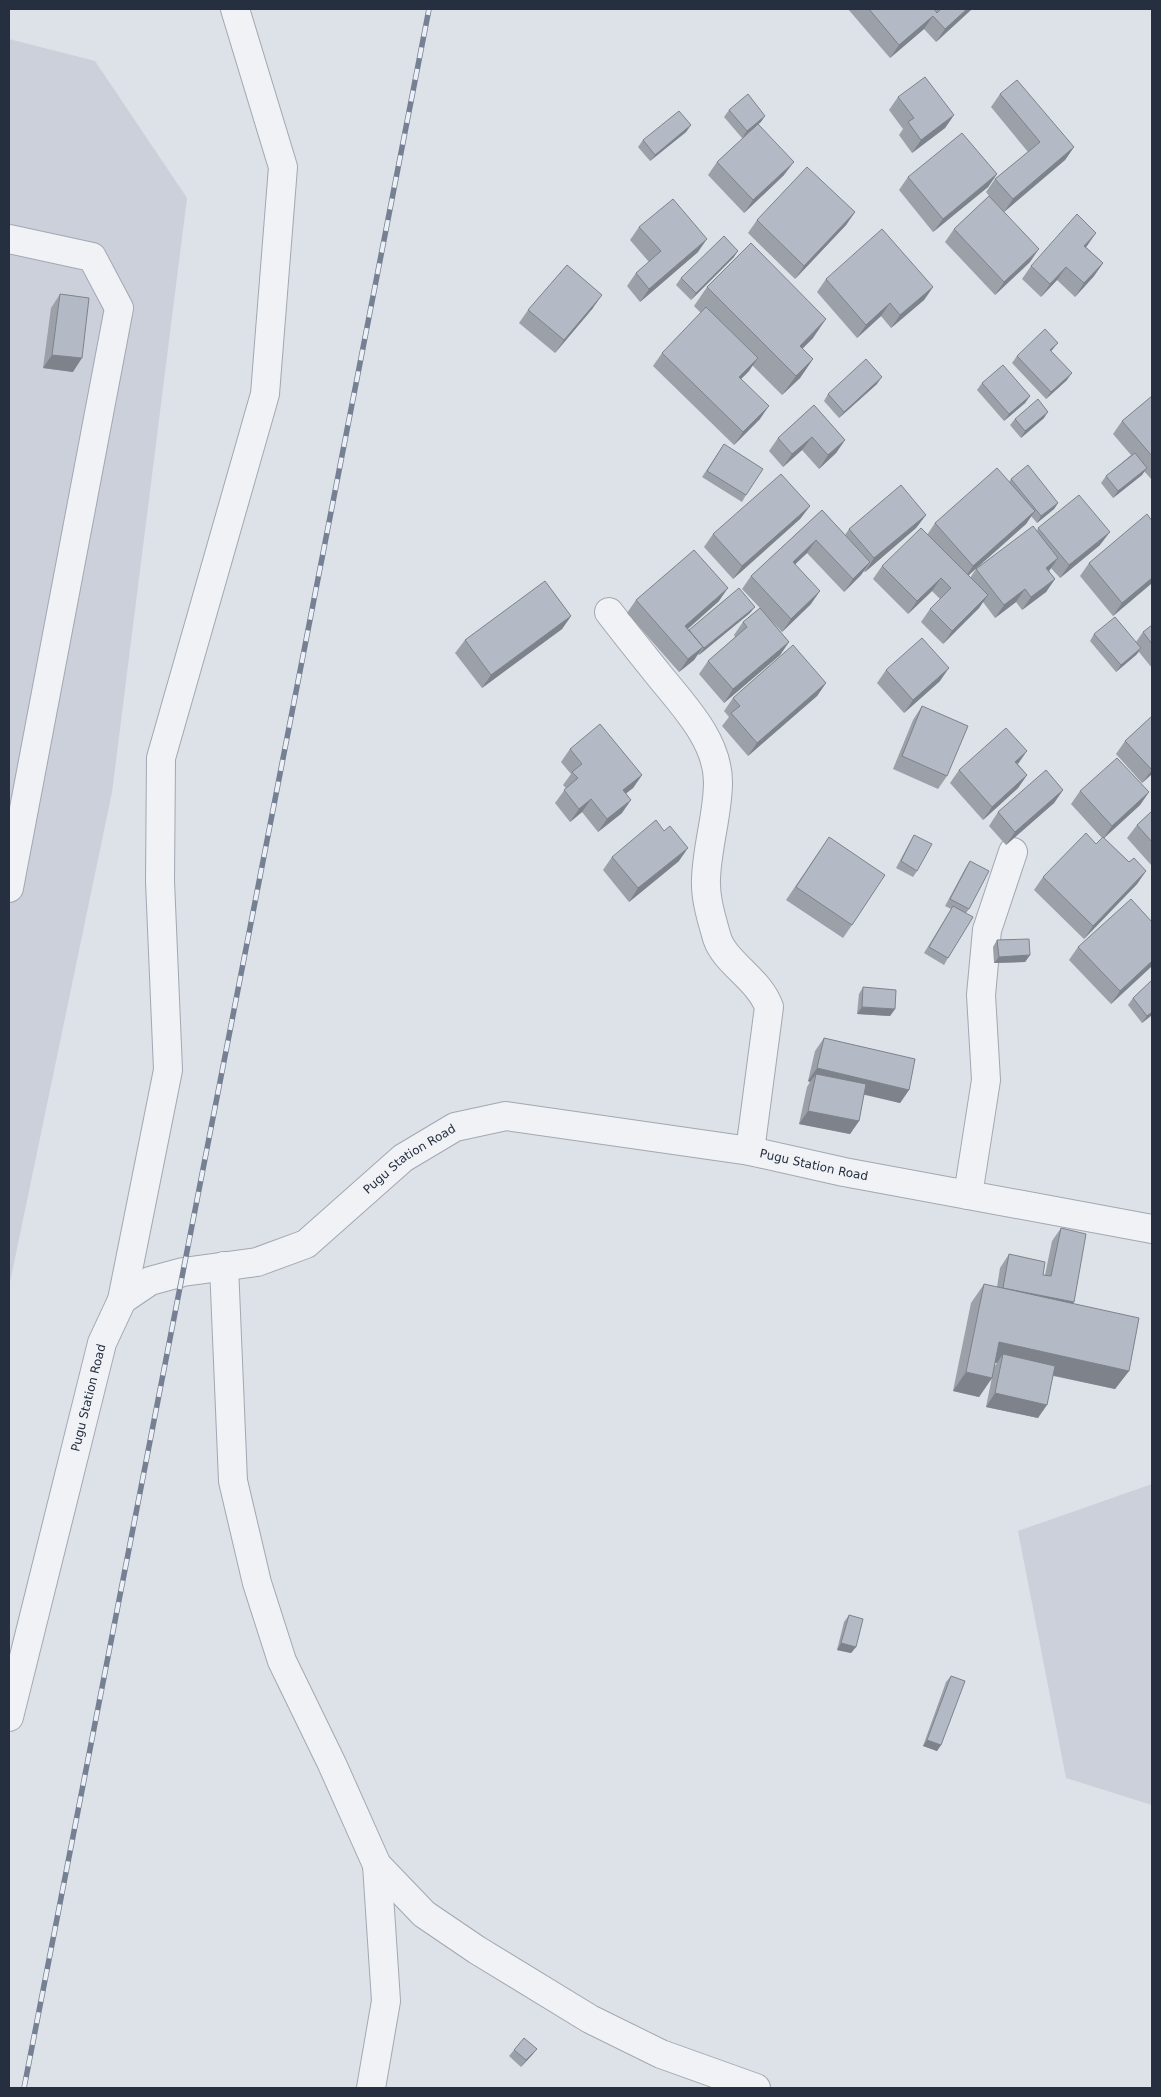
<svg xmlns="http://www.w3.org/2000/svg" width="1161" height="2097" viewBox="0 0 1161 2097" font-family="'DejaVu Sans',sans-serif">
	<rect width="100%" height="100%" fill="#dde1e8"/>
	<g fill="#cbd0da">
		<polygon points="9,39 95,61 187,198 112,792 9,1287"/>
		<polygon points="1152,1484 1152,1805 1066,1778 1018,1531"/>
	</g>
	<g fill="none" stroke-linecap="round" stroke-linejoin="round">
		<defs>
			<g id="minor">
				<polyline points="9,239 92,257 119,308 9,888"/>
				<path d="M 609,612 C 625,633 642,654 658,674 C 682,704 718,740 718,782 C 718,814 707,846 706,879 C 705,899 712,920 717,938 C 725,963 759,979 769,1007 L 750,1151"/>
				<polyline points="968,1195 986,1080 981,995 987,930 1013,852"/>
				<polyline points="224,1266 233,1481 257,1583 282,1661 332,1764 377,1865 424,1914 477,1950 590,2019 661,2054 756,2088"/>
				<polyline points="122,1300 168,1070 160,881 161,758 265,394 283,167 235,9"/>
				<path id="s1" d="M 9,1717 L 102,1343 L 122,1300 L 150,1281 L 183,1272 L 257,1262 L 306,1244 L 403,1158 L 455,1127 L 506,1116 L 750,1151 L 844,1172 L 1152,1229"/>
				<polyline points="371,2088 386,2001 377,1865"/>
			</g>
		</defs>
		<use href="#minor" stroke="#a2a8b2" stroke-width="30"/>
		<use href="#minor" stroke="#f0f2f6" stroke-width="28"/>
		<defs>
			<polyline id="rail" points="24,2088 429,9"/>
		</defs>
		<use href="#rail" stroke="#758093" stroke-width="5.5"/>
		<use href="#rail" stroke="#ecf0f6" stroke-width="4" stroke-dasharray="11" stroke-linecap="butt"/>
	</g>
	<g fill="#9ba0a9">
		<polygon points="848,9 972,9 936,42 924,29 890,58"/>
		<polygon points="1000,94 1074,147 1065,160 1004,212 1030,262 995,295 945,242 954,229 989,196 986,192 995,179 1028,152 991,107"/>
		<polygon points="898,97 954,115 945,128 912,153 899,135 903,129 889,110"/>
		<polygon points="729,110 765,116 758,124 784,175 744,213 708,175 717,162 753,129 742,138 724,117"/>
		<polygon points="691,125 686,132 650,161 638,147 643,140"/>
		<polygon points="997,174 988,187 933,232 899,190 908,177"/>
		<polygon points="855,212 846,225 795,279 748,233 757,220"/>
		<polygon points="639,227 698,252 640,302 627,286 636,273 649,262 630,240"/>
		<polygon points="1086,247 1103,263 1094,276 1075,297 1057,280 1041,297 1022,279 1031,266"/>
		<polygon points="734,257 691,300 676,285 681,278"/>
		<polygon points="826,279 933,287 924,300 891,328 881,316 857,338 817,292"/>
		<polygon points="707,287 813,338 802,349 813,359 800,378 782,395 752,365 749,371 741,379 760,419 734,445 653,366 662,353 701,313 694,306"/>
		<polygon points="60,294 73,372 43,368 51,308"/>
		<polygon points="593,308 555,353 519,323 528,310"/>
		<polygon points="1053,349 1051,351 1067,380 1046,399 1012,363 1017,356"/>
		<polygon points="982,383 1030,396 1025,403 1004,421 977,390"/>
		<polygon points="877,384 839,418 824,401 828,394"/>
		<polygon points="1152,396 1152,480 1144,471 1142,475 1113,498 1101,483 1106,476 1131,455 1113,434 1122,421"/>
		<polygon points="814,405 845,440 836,453 819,469 802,450 783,467 769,451 778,438"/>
		<polygon points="1044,418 1021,438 1010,425 1015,419"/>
		<polygon points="724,444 746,495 742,502 702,477"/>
		<polygon points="1011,479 1058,503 1054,509 1037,523 1031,516 1026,524 968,576 970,578 976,569 1037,531 1038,528 1100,545 1060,578 1051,568 1049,571 1055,579 1046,592 1022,610 1016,602 995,618 983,602 979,608 943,644 921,622 930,609 940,599 932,591 908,614 873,579 882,566 927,535 935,523 1009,482"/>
		<polygon points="810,506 800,519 733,579 704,547 713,534"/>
		<polygon points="822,510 845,535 849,529 926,515 916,528 865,572 864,571 861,575 844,592 807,553 795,564 811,604 782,632 771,620 789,642 780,655 724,703 699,674 708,661 735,637 734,635 743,622 760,608 742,589 751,576"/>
		<polygon points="1152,521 1152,583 1113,616 1080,576 1089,563"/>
		<polygon points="636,600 719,601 688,629 689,630 750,613 699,655 698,654 694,660 679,672 627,613"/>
		<polygon points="571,616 562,629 482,688 455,653 465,640"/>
		<polygon points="1152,625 1152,668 1139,652 1136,655 1116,672 1090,641 1094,634 1136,642 1143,632"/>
		<polygon points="886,670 940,681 904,713 877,683"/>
		<polygon points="826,683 817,696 748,756 722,726 729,717 724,711 733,698"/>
		<polygon points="922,706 947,776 938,789 893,769 913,720"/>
		<polygon points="1152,716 1152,774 1142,783 1116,754 1125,741"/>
		<polygon points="570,749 642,775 633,788 626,793 622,813 598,832 582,812 570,822 555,803 566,788 563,785 571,774 561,762"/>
		<polygon points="1018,764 1027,775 1018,788 983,820 950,783 959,770"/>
		<polygon points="1063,790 1054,803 1006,845 989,826 998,812"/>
		<polygon points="1080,791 1149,792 1140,805 1104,838 1129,862 1146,871 1137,884 1084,939 1034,890 1043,877 1096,844 1102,838 1071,804"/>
		<polygon points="1152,811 1152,866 1127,838 1137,825"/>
		<polygon points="664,831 679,861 629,902 603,870 612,857"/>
		<polygon points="914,835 917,871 913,877 896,868 910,842"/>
		<polygon points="820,850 852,925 843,938 786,900"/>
		<polygon points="970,861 969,909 966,913 948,958 944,965 924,953 951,909 945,906 966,867"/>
		<polygon points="1152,922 1152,966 1111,1004 1069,960 1078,947"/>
		<polygon points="997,940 1030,955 1025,962 994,963 993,947"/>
		<polygon points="1152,980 1152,1015 1142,1023 1128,1005 1133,998"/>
		<polygon points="863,987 895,1009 890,1016 857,1014 859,994"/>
		<polygon points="824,1038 909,1090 900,1103 864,1094 859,1121 850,1134 799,1124 807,1087 810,1082 808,1081 815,1051"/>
		<polygon points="1061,1228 1073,1304 1129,1371 1115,1389 1053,1376 1038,1418 986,1407 994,1367 997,1363 995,1363 992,1378 979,1397 953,1391 971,1303 984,1284 997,1287 1000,1268 1009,1254 1043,1275 1045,1275 1052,1241"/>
		<polygon points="849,1615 856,1647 851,1653 837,1650 844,1622"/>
		<polygon points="951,1676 941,1745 937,1751 923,1746 946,1682"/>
		<polygon points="537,2049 532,2055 521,2067 509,2056 514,2050"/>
	</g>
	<g fill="#7e828a">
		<polygon points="967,9 972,9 936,42 945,29"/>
		<polygon points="933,16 924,29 890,58 899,45"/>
		<polygon points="954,115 945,128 912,153 921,140"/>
		<polygon points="765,116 761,122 742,138 747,131"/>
		<polygon points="691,125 686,132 650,161 655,155"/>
		<polygon points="1074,147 1065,160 1004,212 1013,199"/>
		<polygon points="794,162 784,175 744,213 753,200"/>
		<polygon points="997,174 988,187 933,232 943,219"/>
		<polygon points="855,212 846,225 795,279 804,266"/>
		<polygon points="1096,233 1087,246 1075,259 1084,246"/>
		<polygon points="707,239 698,252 640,302 649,289"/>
		<polygon points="1039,249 1030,262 995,295 1004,282"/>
		<polygon points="738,251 734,257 691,300 696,293"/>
		<polygon points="1103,263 1094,276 1075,297 1084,283"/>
		<polygon points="1066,267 1057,280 1041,297 1050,284"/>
		<polygon points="933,287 924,300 891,328 900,315"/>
		<polygon points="602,295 593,308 555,353 564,340"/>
		<polygon points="890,303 881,316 857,338 866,325"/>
		<polygon points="826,319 813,338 786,365 800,346"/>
		<polygon points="1058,343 1053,349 1045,357 1050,350"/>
		<polygon points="52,355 82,358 73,372 43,368"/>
		<polygon points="758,358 749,371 730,390 739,377"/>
		<polygon points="813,359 800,378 782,395 796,376"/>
		<polygon points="1072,373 1067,380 1046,399 1051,392"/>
		<polygon points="882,377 877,384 839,418 844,412"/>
		<polygon points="1030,396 1025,403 1004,421 1009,414"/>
		<polygon points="769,406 760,419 734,445 743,432"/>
		<polygon points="1048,412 1044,418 1021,438 1025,431"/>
		<polygon points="812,437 802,450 783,467 792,454"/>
		<polygon points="845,440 836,453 819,469 828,455"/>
		<polygon points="1147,468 1142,475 1113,498 1118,491"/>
		<polygon points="1058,503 1054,509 1037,523 1041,516"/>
		<polygon points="810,506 800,519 733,579 742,566"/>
		<polygon points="1035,511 1026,524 964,579 973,566"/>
		<polygon points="926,515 916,528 865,572 874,558"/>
		<polygon points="1110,532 1100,545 1060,578 1069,565"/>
		<polygon points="816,540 807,553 784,575 793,562"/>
		<polygon points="1058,558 1049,571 1037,581 1046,568"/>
		<polygon points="870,562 861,575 844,592 853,579"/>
		<polygon points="941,578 932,591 908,614 917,601"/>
		<polygon points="1152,578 1152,583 1113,616 1122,603"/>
		<polygon points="1055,579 1046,592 1022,610 1031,597"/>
		<polygon points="728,588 719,601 676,639 685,626"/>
		<polygon points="1025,589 1016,602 995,618 1004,605"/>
		<polygon points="820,591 811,604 782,632 791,619"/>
		<polygon points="988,595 979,608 943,644 952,631"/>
		<polygon points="755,607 750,613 699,655 704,648"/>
		<polygon points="571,616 562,629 482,688 491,675"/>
		<polygon points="789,642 780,655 724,703 733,689"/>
		<polygon points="703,647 694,660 679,672 688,659"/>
		<polygon points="1141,648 1136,655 1116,672 1121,665"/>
		<polygon points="949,668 940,681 904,713 913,700"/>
		<polygon points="826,683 817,696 748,756 757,743"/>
		<polygon points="1027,751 1018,764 1015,762"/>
		<polygon points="1152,770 1152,774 1142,783"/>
		<polygon points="642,775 633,788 614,803 623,790"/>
		<polygon points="1027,775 1018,788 983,820 992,807"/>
		<polygon points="1063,790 1054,803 1006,845 1015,832"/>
		<polygon points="1149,792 1140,805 1103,839 1112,826"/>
		<polygon points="591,799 582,812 570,822 579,809"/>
		<polygon points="631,800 622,813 598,832 607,819"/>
		<polygon points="688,848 679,861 629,902 638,888"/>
		<polygon points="1146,871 1137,884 1084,939 1093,926"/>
		<polygon points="1030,955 1025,962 994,963 999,957"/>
		<polygon points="1152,961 1152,966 1111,1004 1120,991"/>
		<polygon points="862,1007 895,1009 890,1016 857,1014"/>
		<polygon points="1152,1012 1152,1015 1142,1023 1147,1016"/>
		<polygon points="817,1068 909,1090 900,1103 814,1083 816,1074 810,1082 808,1081"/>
		<polygon points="808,1111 859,1121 850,1134 799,1124"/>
		<polygon points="1003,1288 1074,1302 1065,1315"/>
		<polygon points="999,1342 1129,1371 1115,1389 1001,1364 1003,1354 997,1363 986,1361"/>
		<polygon points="966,1372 992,1378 979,1397 953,1391"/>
		<polygon points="995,1393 1047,1405 1038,1418 986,1407"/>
		<polygon points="841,1643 856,1647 851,1653 837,1650"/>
		<polygon points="927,1740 941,1745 937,1751 923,1746"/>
		<polygon points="537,2049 532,2055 521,2067 526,2060"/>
	</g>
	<g fill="#b4bac5" stroke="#7e828a">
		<polygon points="869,9 934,9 937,13 941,9 967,9 945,29 933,16 899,45"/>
		<polygon points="925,77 954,115 921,140 908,122 914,118 898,97"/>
		<polygon points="1017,80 1074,147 1013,199 995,179 1040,142 1000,94"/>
		<polygon points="748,94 765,116 747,131 729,110"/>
		<polygon points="679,111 691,125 655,155 643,140"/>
		<polygon points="758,124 794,162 753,200 717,162"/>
		<polygon points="962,133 997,174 943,219 908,177"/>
		<polygon points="807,167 855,212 804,266 757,220"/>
		<polygon points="989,196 1039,249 1004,282 954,229"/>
		<polygon points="673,199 707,239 649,289 636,273 661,251 639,227"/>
		<polygon points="1077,214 1096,233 1084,246 1103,263 1084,283 1066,267 1050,284 1031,266"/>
		<polygon points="882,229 933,287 900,315 890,303 866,325 826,279"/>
		<polygon points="724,236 738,251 696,293 681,278"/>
		<polygon points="751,243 826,319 800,346 813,359 796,376 707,287"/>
		<polygon points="567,265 602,295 564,340 528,310"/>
		<polygon points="60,294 89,298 82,358 52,355"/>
		<polygon points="706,307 758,358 739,377 769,406 743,432 662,353"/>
		<polygon points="1045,329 1058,343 1050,350 1072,373 1051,392 1017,356"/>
		<polygon points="866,359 882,377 844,412 828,394"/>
		<polygon points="1003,365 1030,396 1009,414 982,383"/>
		<polygon points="1152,396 1152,456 1122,421"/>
		<polygon points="1038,399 1048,412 1025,431 1015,419"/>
		<polygon points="814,405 845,440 828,455 812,437 792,454 778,438"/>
		<polygon points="724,444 763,469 746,495 707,471"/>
		<polygon points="1135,453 1147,468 1118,491 1106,476"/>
		<polygon points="1028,465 1058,503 1041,516 1011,479"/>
		<polygon points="997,468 1035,511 973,566 935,523"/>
		<polygon points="781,474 810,506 742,566 713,534"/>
		<polygon points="901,485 926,515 874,558 849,529"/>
		<polygon points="1079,495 1110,532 1069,565 1038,528"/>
		<polygon points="822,510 870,562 853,579 816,540 793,562 820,591 791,619 751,576"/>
		<polygon points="1147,514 1152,521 1152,578 1122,603 1089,563"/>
		<polygon points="1033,526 1058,558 1046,568 1055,579 1031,597 1025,589 1004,605 976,569"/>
		<polygon points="921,528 988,595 952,631 930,609 951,588 941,578 917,601 882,566"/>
		<polygon points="694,550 728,588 685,626 703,647 688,659 636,600"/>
		<polygon points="545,581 571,616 491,675 465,640"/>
		<polygon points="739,588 755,607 704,648 689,630"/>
		<polygon points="760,608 789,642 733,689 708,661 747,627 743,622"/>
		<polygon points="1115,617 1141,648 1121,665 1094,634"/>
		<polygon points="1152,625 1152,644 1143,632"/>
		<polygon points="922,638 949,668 913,700 886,670"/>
		<polygon points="793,645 826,683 757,743 731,713 740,706 733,698"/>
		<polygon points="922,706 968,726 947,776 902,756"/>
		<polygon points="1152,716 1152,770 1125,741"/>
		<polygon points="600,724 642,775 623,790 631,800 607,819 591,799 579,809 564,790 578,778 572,772 582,764 570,749"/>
		<polygon points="1006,728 1027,751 1015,762 1027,775 992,807 959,770"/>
		<polygon points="1117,758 1149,792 1112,826 1080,791"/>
		<polygon points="1046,770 1063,790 1015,832 998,812"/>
		<polygon points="1152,811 1152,842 1137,825"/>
		<polygon points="656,820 664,831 670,826 688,848 638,888 612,857"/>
		<polygon points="1086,833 1096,844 1103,837 1129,862 1134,858 1146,871 1093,926 1043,877"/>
		<polygon points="914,835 932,844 917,871 901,861"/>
		<polygon points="829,837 885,875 852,925 796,887"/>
		<polygon points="970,861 989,871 969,909 950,899"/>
		<polygon points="1131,899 1152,922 1152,961 1120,991 1078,947"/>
		<polygon points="953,906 973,917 948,958 929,947"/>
		<polygon points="1029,939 1030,955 999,957 997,940"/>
		<polygon points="1152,980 1152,1012 1147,1016 1133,998"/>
		<polygon points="863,987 896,990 895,1009 862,1007"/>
		<polygon points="824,1038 915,1059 909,1090 817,1068"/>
		<polygon points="816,1074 866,1084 859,1121 808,1111"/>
		<polygon points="1061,1228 1086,1234 1074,1302 1003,1288 1009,1254 1045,1262 1043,1275 1051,1276"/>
		<polygon points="984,1284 1139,1318 1129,1371 999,1342 992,1378 966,1372"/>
		<polygon points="1003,1354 1055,1366 1047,1405 995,1393"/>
		<polygon points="849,1615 863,1619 856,1647 841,1643"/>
		<polygon points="951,1676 965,1681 941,1745 927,1740"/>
		<polygon points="524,2038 537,2049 526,2060 514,2050"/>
	</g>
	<g text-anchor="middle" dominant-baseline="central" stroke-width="4" stroke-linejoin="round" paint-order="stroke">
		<g font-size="12" fill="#252f40" stroke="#ecf0f6">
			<text stroke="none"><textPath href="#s1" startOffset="762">Pugu Station Road</textPath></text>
			<text stroke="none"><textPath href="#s1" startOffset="1182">Pugu Station Road</textPath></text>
			<text stroke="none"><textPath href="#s1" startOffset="329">Pugu Station Road</textPath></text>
		</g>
	</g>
	<rect width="1161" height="2097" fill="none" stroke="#252f40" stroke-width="20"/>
</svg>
